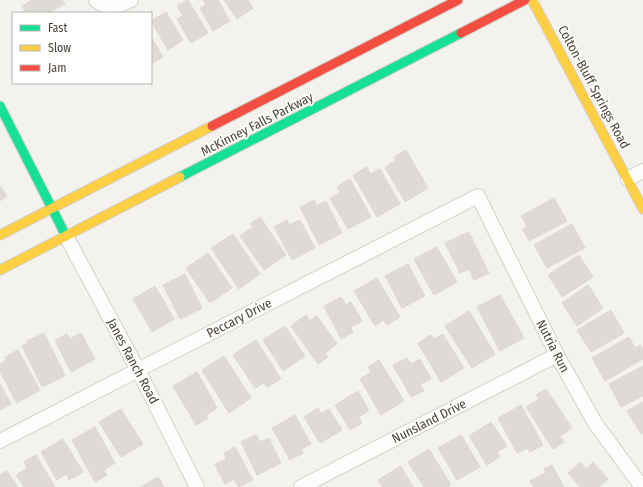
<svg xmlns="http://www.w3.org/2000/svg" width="643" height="487" viewBox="0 0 643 487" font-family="'Fira Sans Condensed',sans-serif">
	<rect width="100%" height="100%" fill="#f4f2ee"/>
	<g fill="#dedbd6" stroke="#dcd9d4">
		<polygon points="32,0 62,0 65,4 48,13 26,13 22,6"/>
		<polygon points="188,0 208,33 191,43 177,19 183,16 177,6"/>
		<polygon points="203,0 218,0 230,21 213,31 200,8 206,5"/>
		<polygon points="224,0 248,0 253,8 237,19"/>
		<polygon points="166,12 183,40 168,50 151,21"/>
		<polygon points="151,36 163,57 151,64"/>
		<polygon points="406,150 428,188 405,202 385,167 396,160 394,157"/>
		<polygon points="367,167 370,174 380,169 400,204 377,217 353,175"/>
		<polygon points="350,179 371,217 348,229 330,198 340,192 337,187"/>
		<polygon points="0,186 7,196 0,201"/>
		<polygon points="554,198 567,221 529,241 523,229 527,226 521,216"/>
		<polygon points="314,200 317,206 326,201 342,233 319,245 300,207"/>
		<polygon points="260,217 286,255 264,270 240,236 253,227 250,224"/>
		<polygon points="287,220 289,225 300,220 315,248 292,260 274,227"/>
		<polygon points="572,224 585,248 547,268 534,245"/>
		<polygon points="469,232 489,273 474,280 469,269 460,273 445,243"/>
		<polygon points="233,234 260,274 239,289 211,248"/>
		<polygon points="437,247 457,282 434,295 414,259"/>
		<polygon points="208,253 232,288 210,303 186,268"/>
		<polygon points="579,255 593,277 562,297 548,275"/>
		<polygon points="408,264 425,296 402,308 385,276"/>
		<polygon points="185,274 202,308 180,319 163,285"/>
		<polygon points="377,278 400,317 387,325 384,320 375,326 354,291"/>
		<polygon points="588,285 603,308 577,326 562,303"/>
		<polygon points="155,286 174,319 152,332 133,299"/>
		<polygon points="500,295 524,338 500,351 477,307"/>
		<polygon points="341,297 346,305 351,302 362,321 351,327 353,332 341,339 324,306"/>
		<polygon points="611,310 624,333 591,352 577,330"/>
		<polygon points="469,311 495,354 472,368 445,326"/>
		<polygon points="306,315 310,321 317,316 337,344 325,353 328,357 318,364 291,326"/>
		<polygon points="285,326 305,356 283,371 263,340"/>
		<polygon points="44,333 65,376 42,387 22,346 28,343 27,341"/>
		<polygon points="81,333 95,359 71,372 55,340 67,334 70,339"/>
		<polygon points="443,334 464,368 441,382 418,343 431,335 434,339"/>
		<polygon points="629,337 635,348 640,345 643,349 643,359 605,381 592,358"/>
		<polygon points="256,340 281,379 267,387 264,383 255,388 233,355"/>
		<polygon points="18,350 40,390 17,403 0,372 0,364 6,360 5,357"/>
		<polygon points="224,356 251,398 229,413 202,370"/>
		<polygon points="407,358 411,364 420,359 431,379 420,384 424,391 411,397 393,365"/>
		<polygon points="379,360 404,401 381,415 360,379 371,372 368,367"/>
		<polygon points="643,366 643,396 621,407 609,384"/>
		<polygon points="197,372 217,408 206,415 208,418 196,425 173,386"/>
		<polygon points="0,384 11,404 0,410"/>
		<polygon points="546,389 572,428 560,436 564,442 553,449 526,407 539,399 536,395"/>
		<polygon points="358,391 369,411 358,417 362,423 350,430 335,405"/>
		<polygon points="643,402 643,433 641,434 627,411"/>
		<polygon points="521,405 543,445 530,452 528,448 517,453 498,418"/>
		<polygon points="318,408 321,414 329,409 342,430 320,443 304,417"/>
		<polygon points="121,409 143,444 121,457 99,422"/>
		<polygon points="295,415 311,444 301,449 303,453 290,460 272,428"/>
		<polygon points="491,422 507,446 497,452 500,457 487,465 469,436"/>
		<polygon points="95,427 115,463 104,470 107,475 95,482 72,440"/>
		<polygon points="256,435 260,442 269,438 281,463 257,475 241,442"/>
		<polygon points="461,435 480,467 457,480 438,448"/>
		<polygon points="63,439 83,472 69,480 66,474 57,480 41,452"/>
		<polygon points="235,447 253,480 239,487 234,479 225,484 215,464 227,459 224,453"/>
		<polygon points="429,449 451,485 448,487 424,487 408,462"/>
		<polygon points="36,455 55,487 24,487 16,475 27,468 24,462"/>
		<polygon points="580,462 586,469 593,462 608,479 599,487 580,487 568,473"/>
		<polygon points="552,465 564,487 534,487 530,481 546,473 544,469"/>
		<polygon points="401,466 413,487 382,487 378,480"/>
		<polygon points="7,471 18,487 0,487 0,475"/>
		<polygon points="158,477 164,487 140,487"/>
	</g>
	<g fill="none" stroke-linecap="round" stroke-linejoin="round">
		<defs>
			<g id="street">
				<path d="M 96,0 C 107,10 118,6 131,0"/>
				<polyline points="628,179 643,171"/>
				<polyline points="66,236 138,370 197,487"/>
				<polyline points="0,441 138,370 478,196 557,355 595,423 642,487"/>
				<polyline points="301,487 557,355"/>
			</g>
			<g id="fast">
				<polyline points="0,106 66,236"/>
				<polyline points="180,177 461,33"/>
			</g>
			<g id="slow">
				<polyline points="532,0 643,209"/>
				<polyline points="0,235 212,126"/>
				<polyline points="0,270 180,177"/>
			</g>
			<g id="jam">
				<polyline points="461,33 525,0"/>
				<polyline points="212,126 458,0"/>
			</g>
		</defs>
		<use href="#street" stroke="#d2d0cb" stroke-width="16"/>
		<use href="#fast" stroke="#d3cfc5" stroke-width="11"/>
		<use href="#slow" stroke="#d3cfc5" stroke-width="11"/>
		<use href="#jam" stroke="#d3cfc5" stroke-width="11"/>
		<use href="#street" stroke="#fdfdfc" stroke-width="14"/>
		<use href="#fast" stroke="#16e098" stroke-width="9"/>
		<use href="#slow" stroke="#ffcf43" stroke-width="9"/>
		<use href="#jam" stroke="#f24e42" stroke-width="9"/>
	</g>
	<g text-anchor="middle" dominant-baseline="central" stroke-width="3.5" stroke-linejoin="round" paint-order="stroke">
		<g font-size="13" fill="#4b4439" stroke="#fff">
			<text transform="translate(594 87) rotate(62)">Colton-Bluff Springs Road</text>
			<text transform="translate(257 124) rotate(-27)">McKinney Falls Parkway</text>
			<text transform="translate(239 318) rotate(-27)">Peccary Drive</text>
			<text transform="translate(553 346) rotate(63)">Nutria Run</text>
			<text transform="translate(133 361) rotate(62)">Janes Ranch Road</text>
			<text transform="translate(429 421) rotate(-27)">Nunsland Drive</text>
		</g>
	</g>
	<rect x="12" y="12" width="140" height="72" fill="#ffffff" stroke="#b7b4b0"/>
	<rect x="20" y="25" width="20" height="6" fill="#16e098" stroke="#b7b4b0"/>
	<text x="48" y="32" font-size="12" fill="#4b4439">Fast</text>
	<rect x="20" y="45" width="20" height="6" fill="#ffcf43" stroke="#b7b4b0"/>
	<text x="48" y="52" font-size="12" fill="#4b4439">Slow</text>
	<rect x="20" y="65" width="20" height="6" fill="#f24e42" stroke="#b7b4b0"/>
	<text x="48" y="72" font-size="12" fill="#4b4439">Jam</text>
</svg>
